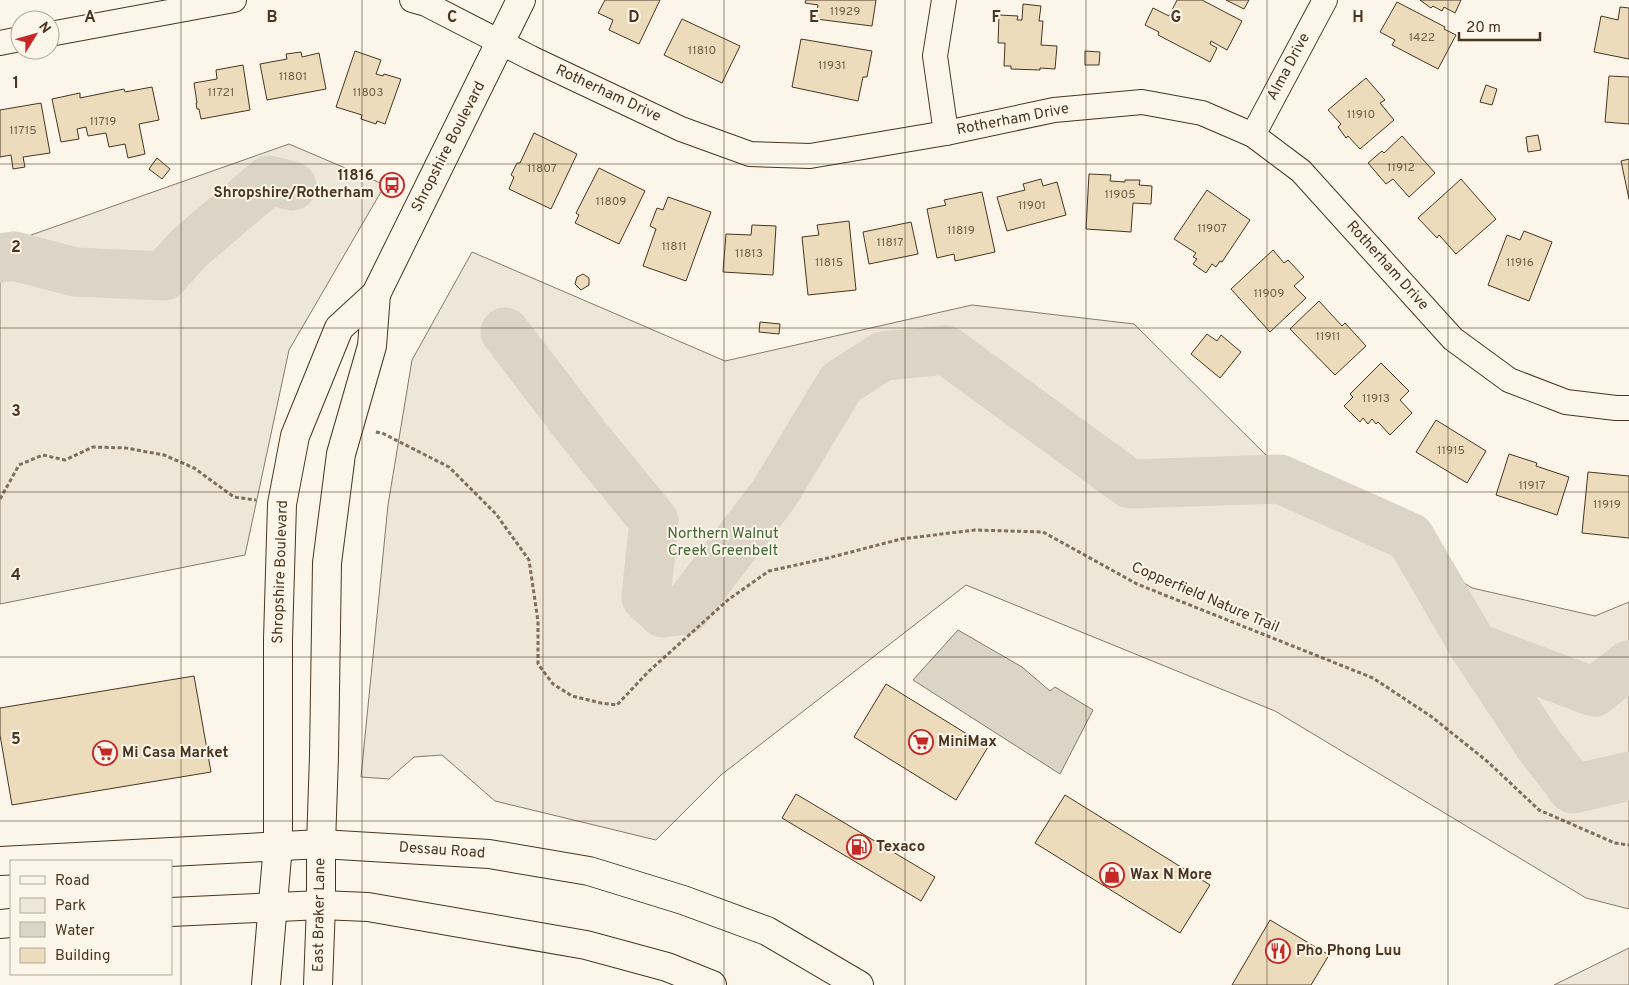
<svg xmlns="http://www.w3.org/2000/svg" width="1629" height="985" viewBox="0 0 1629 985" font-family="Overpass,sans-serif">
	<rect width="100%" height="100%" fill="#fbf6e9"/>
	<g fill="#ede6d9" stroke="#887966">
		<polygon points="289,144 385,185 289,350 245,555 0,604 0,246"/>
		<polygon points="472,252 725,361 972,305 1134,324 1266,455 1472,588 1595,616 1629,602 1629,909 1586,898 1275,711 966,585 721,775 656,840 495,801 442,755 414,757 389,779 361,777 388,505 412,360"/>
		<polygon points="1629,948 1629,985 1554,985"/>
	</g>
	<polygon fill="#dcd4c6" stroke="#887966" points="958,630 1022,667 1050,691 1055,687 1093,710 1060,774 913,680"/>
	<g fill="none" stroke-linecap="round" stroke-linejoin="round">
		<g stroke="#dcd4c6" stroke-width="49">
			<polyline points="0,258 14,256 75,272 164,276 189,248 269,180 292,186"/>
			<polyline points="505,332 584,435 654,521 646,597 663,613 685,610 774,494 841,383 883,356 946,350 1130,484 1280,479 1410,537 1474,647 1594,692 1629,665"/>
			<polyline points="1474,647 1539,745 1573,789 1629,776"/>
		</g>
	</g>
	<g fill="#ecdcbc" stroke="#4a3520">
		<polygon points="605,0 660,0 639,44 609,30 613,20 598,13"/>
		<polygon points="806,0 876,0 872,26 816,19 818,5 805,3"/>
		<polygon points="1177,0 1202,0 1242,21 1227,50 1211,41 1210,44 1217,48 1210,62 1158,35 1159,32 1145,25 1153,8 1169,16"/>
		<polygon points="1226,0 1249,0 1244,9"/>
		<polygon points="1420,0 1461,0 1455,13 1444,7 1442,11 1433,6 1431,8"/>
		<polygon points="1397,2 1445,27 1444,29 1456,35 1438,69 1392,45 1395,40 1380,32"/>
		<polygon points="1023,4 1041,6 1039,21 1043,21 1041,45 1057,46 1055,69 1040,68 1040,70 1011,69 1011,66 1004,66 1005,43 998,43 999,15 1018,16 1017,20 1022,20"/>
		<polygon points="1620,7 1629,8 1629,59 1594,52 1601,16 1618,20"/>
		<polygon points="682,19 740,46 722,83 664,55"/>
		<polygon points="801,39 872,51 867,77 863,77 858,101 792,87"/>
		<polygon points="355,51 381,60 376,74 383,76 384,74 401,79 385,124 377,121 376,124 361,119 362,115 336,107"/>
		<polygon points="1085,51 1100,52 1099,65 1085,65"/>
		<polygon points="301,52 302,57 319,53 326,89 267,100 260,64 287,59 286,54"/>
		<polygon points="243,65 250,110 201,119 199,109 197,109 196,103 197,103 194,83 217,79 216,70"/>
		<polygon points="1609,76 1629,77 1629,124 1605,122"/>
		<polygon points="1366,78 1385,100 1380,103 1394,120 1360,149 1348,136 1346,138 1338,127 1341,124 1328,110"/>
		<polygon points="1486,85 1497,89 1492,105 1480,102"/>
		<polygon points="152,87 159,120 139,124 145,154 128,158 125,144 109,147 106,133 88,136 86,127 77,129 79,139 61,142 52,99 80,93 80,98 124,89 125,92"/>
		<polygon points="41,103 50,153 23,157 25,167 13,169 11,155 0,157 0,110"/>
		<polygon points="534,133 577,154 551,209 509,189 514,177 511,175 517,163 520,163"/>
		<polygon points="1538,135 1541,150 1528,152 1526,137"/>
		<polygon points="1402,136 1435,173 1409,197 1393,179 1386,184 1368,163 1382,151 1384,153"/>
		<polygon points="157,158 170,169 162,179 149,169"/>
		<polygon points="1629,159 1629,199 1621,161"/>
		<polygon points="599,168 645,191 619,244 575,223 579,215 576,213"/>
		<polygon points="1089,174 1111,175 1110,181 1125,182 1125,180 1140,180 1139,185 1152,186 1151,204 1133,203 1131,232 1086,229"/>
		<polygon points="1041,179 1043,186 1057,182 1066,215 1007,231 997,197 1025,190 1023,184"/>
		<polygon points="1461,179 1496,219 1456,254 1441,237 1439,235 1437,238 1418,218"/>
		<polygon points="1207,190 1250,220 1222,262 1220,261 1216,267 1212,264 1206,273 1193,264 1197,259 1193,257 1196,253 1174,239"/>
		<polygon points="982,192 995,252 955,261 954,254 937,258 927,209 946,205 944,200"/>
		<polygon points="668,197 711,212 686,281 643,266 656,229 650,226 657,208 663,210"/>
		<polygon points="849,221 856,290 808,295 802,237 819,235 817,225"/>
		<polygon points="911,222 918,254 869,264 863,232"/>
		<polygon points="752,225 776,226 773,275 723,272 726,234 751,235"/>
		<polygon points="1524,231 1552,242 1529,301 1488,285 1507,235 1520,240"/>
		<polygon points="1273,250 1284,263 1288,260 1304,277 1294,286 1306,298 1270,332 1231,289"/>
		<polygon points="583,274 589,278 589,285 581,290 575,284 577,277"/>
		<polygon points="1319,301 1342,326 1345,323 1366,346 1335,375 1290,329"/>
		<polygon points="760,322 780,324 779,334 759,332"/>
		<polygon points="1207,334 1217,341 1221,335 1241,352 1220,378 1191,354"/>
		<polygon points="1381,363 1409,391 1400,400 1412,413 1390,435 1378,422 1376,424 1372,419 1368,424 1363,418 1360,422 1344,406 1353,397 1350,394"/>
		<polygon points="1436,420 1486,451 1467,483 1416,452"/>
		<polygon points="1509,454 1537,463 1536,466 1569,477 1557,515 1496,495"/>
		<polygon points="1588,472 1629,476 1629,538 1582,533"/>
		<polygon points="194,676 211,772 12,805 0,735 0,708"/>
		<polygon points="886,684 988,747 956,800 854,737"/>
		<polygon points="796,794 935,877 921,901 782,818"/>
		<polygon points="1065,795 1210,885 1180,933 1035,843"/>
		<polygon points="1270,920 1329,955 1311,985 1232,985"/>
	</g>
	<g fill="none" stroke-linecap="round" stroke-linejoin="round">
		<defs>
			<g id="street">
				<polyline points="412,0 426,4 531,58 681,129 750,154 810,156 946,133 1054,110 1142,102 1202,113 1253,135 1301,171 1453,339 1509,380 1566,402 1616,408 1629,408"/>
				<polyline points="944,0 935,56 946,133"/>
				<polyline points="50,34 234,0"/>
				<polyline points="0,43 20,39"/>
				<polyline points="1253,135 1325,0"/>
			</g>
			<g id="secondary">
				<polyline points="0,861 321,844 489,854 589,871 683,900 767,931 859,985"/>
				<polyline points="171,912 321,905 368,907 586,945 667,967 712,985"/>
				<polyline points="0,924 11,923"/>
				<polyline points="266,985 278,845 278,639 282,504 295,436 339,328 376,294 521,0"/>
				<polyline points="318,985 321,905 321,844 324,756 327,563 341,454 372,346 376,294"/>
			</g>
		</defs>
		<use href="#street" stroke="#4a3520" stroke-width="26"/>
		<use href="#secondary" stroke="#4a3520" stroke-width="30"/>
		<g stroke="#7f6f5c" stroke-width="3" stroke-dasharray="4 2.5" stroke-linecap="butt">
			<polyline points="376,432 382,433 449,467 496,514 529,560 538,621 538,664 553,684 572,696 601,703 617,705 648,672 729,599 769,571 828,558 901,539 975,530 1043,532 1137,584 1373,678 1432,717 1488,762 1539,810 1615,843 1629,845"/>
			<polyline points="0,499 19,465 43,455 65,460 93,447 126,448 164,455 194,468 234,497 256,500"/>
		</g>
		<use href="#street" stroke="#fbf6e9" stroke-width="24"/>
		<use href="#secondary" stroke="#fbf6e9" stroke-width="28"/>
	</g>
	<path fill="none" stroke="#4a3520" stroke-width="1" stroke-opacity="0.55" d="M 181,0 L 181,985M 362,0 L 362,985M 543,0 L 543,985M 724,0 L 724,985M 905,0 L 905,985M 1086,0 L 1086,985M 1267,0 L 1267,985M 1448,0 L 1448,985M 0,164 L 1629,164M 0,328 L 1629,328M 0,492 L 1629,492M 0,657 L 1629,657M 0,821 L 1629,821"/>
	<defs>
		<symbol id="bus-ring" viewBox="-11 -11 22 22"><circle r="9.5" fill="#fbf6e9" stroke="#c62828" stroke-width="1.5"/><path d="M-5-6H5V4H4V6H2V4H-2V6H-4V4H-5ZM-3.5-4V0h7V-4ZM-3.5 1.2v1.5H-2V1.2ZM2 1.2v1.5H3.5V1.2Z" fill="#c62828"/></symbol>
		<symbol id="supermarket-ring" viewBox="-11 -11 22 22"><circle r="9.5" fill="#fbf6e9" stroke="#c62828" stroke-width="1.5"/><path d="M-6-5.5h2.5l.6 2H6L4.5 2H-2.5L-4.4-4H-6ZM-1.5 3.2a1.3 1.3 0 1 0 .1 0ZM3 3.2a1.3 1.3 0 1 0 .1 0Z" fill="#c62828"/></symbol>
		<symbol id="fuel-ring" viewBox="-11 -11 22 22"><circle r="9.5" fill="#fbf6e9" stroke="#c62828" stroke-width="1.5"/><path d="M-5.5-6h7V0h2V4h1.3V-2.5L3-4.5l.8-.8L6-3V5H2.5V1h-1V6h-7ZM-4.2-4.7v3.2H.2V-4.7Z" fill="#c62828"/></symbol>
		<symbol id="shop-ring" viewBox="-11 -11 22 22"><circle r="9.5" fill="#fbf6e9" stroke="#c62828" stroke-width="1.5"/><path d="M-5-2.5h2.3a2.7 3.5 0 0 1 5.4 0H5L5.5 6h-11ZM-1.5-2.5h3a1.5 2.3 0 0 0-3 0Z" fill="#c62828"/></symbol>
		<symbol id="restaurant-ring" viewBox="-11 -11 22 22"><circle r="9.5" fill="#fbf6e9" stroke="#c62828" stroke-width="1.5"/><path d="M-5-6h1v4h1v-4h1v4h1v-4h1v5L-1.5 .5V6h-2V.5L-5-1ZM5-6V6H3V1.5H1.5Q1.5-4 5-6Z" fill="#c62828"/></symbol>
	</defs>
	<g fill-rule="evenodd">
		<use href="#bus-ring" x="378" y="171" width="28" height="28"/>
		<use href="#supermarket-ring" x="907" y="728" width="28" height="28"/>
		<use href="#supermarket-ring" x="91" y="739" width="28" height="28"/>
		<use href="#fuel-ring" x="845" y="833" width="28" height="28"/>
		<use href="#shop-ring" x="1098" y="861" width="28" height="28"/>
		<use href="#restaurant-ring" x="1264" y="937" width="28" height="28"/>
	</g>
	<g text-anchor="middle" dominant-baseline="central" stroke-width="4" stroke-linejoin="round" paint-order="stroke">
		<g font-size="12" fill="#725f47">
			<text x="845" y="12">11929</text>
			<text x="1422" y="38">1422</text>
			<text x="702" y="51">11810</text>
			<text x="832" y="66">11931</text>
			<text x="293" y="77">11801</text>
			<text x="221" y="93">11721</text>
			<text x="368" y="93">11803</text>
			<text x="1361" y="115">11910</text>
			<text x="103" y="122">11719</text>
			<text x="23" y="131">11715</text>
			<text x="1401" y="168">11912</text>
			<text x="542" y="169">11807</text>
			<text x="1120" y="195">11905</text>
			<text x="611" y="202">11809</text>
			<text x="1032" y="206">11901</text>
			<text x="1212" y="229">11907</text>
			<text x="961" y="231">11819</text>
			<text x="890" y="243">11817</text>
			<text x="674" y="247">11811</text>
			<text x="749" y="254">11813</text>
			<text x="829" y="263">11815</text>
			<text x="1520" y="263">11916</text>
			<text x="1269" y="294">11909</text>
			<text x="1328" y="337">11911</text>
			<text x="1376" y="399">11913</text>
			<text x="1451" y="451">11915</text>
			<text x="1532" y="486">11917</text>
			<text x="1607" y="505">11919</text>
		</g>
		<g font-size="15" fill="#4a3520" stroke="#fbf6e9">
			<text transform="translate(1289 67) rotate(-62)">Alma Drive</text>
			<text transform="translate(608 94) rotate(25)">Rotherham Drive</text>
			<text transform="translate(1013 120) rotate(-11)">Rotherham Drive</text>
			<text transform="translate(449 147) rotate(-63)">Shropshire Boulevard</text>
			<text transform="translate(1387 266) rotate(48)">Rotherham Drive</text>
			<text transform="translate(281 572) rotate(-88)">Shropshire Boulevard</text>
			<text transform="translate(1205 598) rotate(23)">Copperfield Nature Trail</text>
			<text transform="translate(442 851) rotate(4)">Dessau Road</text>
			<text transform="translate(320 915) rotate(-89)">East Braker Lane</text>
		</g>
		<g font-size="15" font-weight="bold" fill="#4a3520" stroke="#fbf6e9" text-anchor="start">
			<text x="374" y="176" text-anchor="end">11816<tspan x="374" dy="17">Shropshire/Rotherham</tspan></text>
			<text x="938" y="742">MiniMax</text>
			<text x="122" y="753">Mi Casa Market</text>
			<text x="876" y="847">Texaco</text>
			<text x="1130" y="875">Wax N More</text>
			<text x="1296" y="951">Pho Phong Luu</text>
		</g>
		<g font-size="15" fill="#436837" stroke="#fbf6e9">
			<text x="723" y="534">Northern Walnut<tspan x="723" dy="17">Creek Greenbelt</tspan></text>
		</g>
	</g>
	<g font-size="16" text-anchor="middle" font-weight="bold" fill="#4a3520" stroke="#fbf6e9" stroke-width="4" stroke-linejoin="round" paint-order="stroke">
		<text x="90" y="22">A</text>
		<text x="272" y="22">B</text>
		<text x="452" y="22">C</text>
		<text x="634" y="22">D</text>
		<text x="814" y="22">E</text>
		<text x="996" y="22">F</text>
		<text x="1176" y="22">G</text>
		<text x="1358" y="22">H</text>
		<text x="16" y="88">1</text>
		<text x="16" y="252">2</text>
		<text x="16" y="416">3</text>
		<text x="16" y="580">4</text>
		<text x="16" y="744">5</text>
	</g>
	<rect x="10" y="860" width="162" height="115" fill="#fbf6e9" stroke="#b4a999"/>
	<rect x="20" y="876" width="25" height="8" fill="#fbf6e9" stroke="#b4a999"/>
	<text x="55" y="885" font-size="15" fill="#4a3520">Road</text>
	<rect x="20" y="898" width="25" height="15" fill="#ede6d9" stroke="#b4a999"/>
	<text x="55" y="910" font-size="15" fill="#4a3520">Park</text>
	<rect x="20" y="922" width="25" height="15" fill="#dcd4c6" stroke="#b4a999"/>
	<text x="55" y="935" font-size="15" fill="#4a3520">Water</text>
	<rect x="20" y="948" width="25" height="15" fill="#ecdcbc" stroke="#b4a999"/>
	<text x="55" y="960" font-size="15" fill="#4a3520">Building</text>
	<g transform="translate(35 35) rotate(53)"><circle r="24" fill="#fbf6e9" stroke="#b4a999"/>
	<path d="M0-4L9 19L0 12L-9 19Z" fill="#c62828"/>
	<text y="-8" font-size="14" font-weight="bold" text-anchor="middle" fill="#4a3520">N</text>
	</g>
	<path d="M1459 32v8h81v-8" fill="none" stroke="#4a3520" stroke-width="2.5"/>
	<text x="1466" y="32" font-size="15" fill="#4a3520" stroke="#fbf6e9" stroke-width="4" paint-order="stroke">20 m</text>
</svg>
